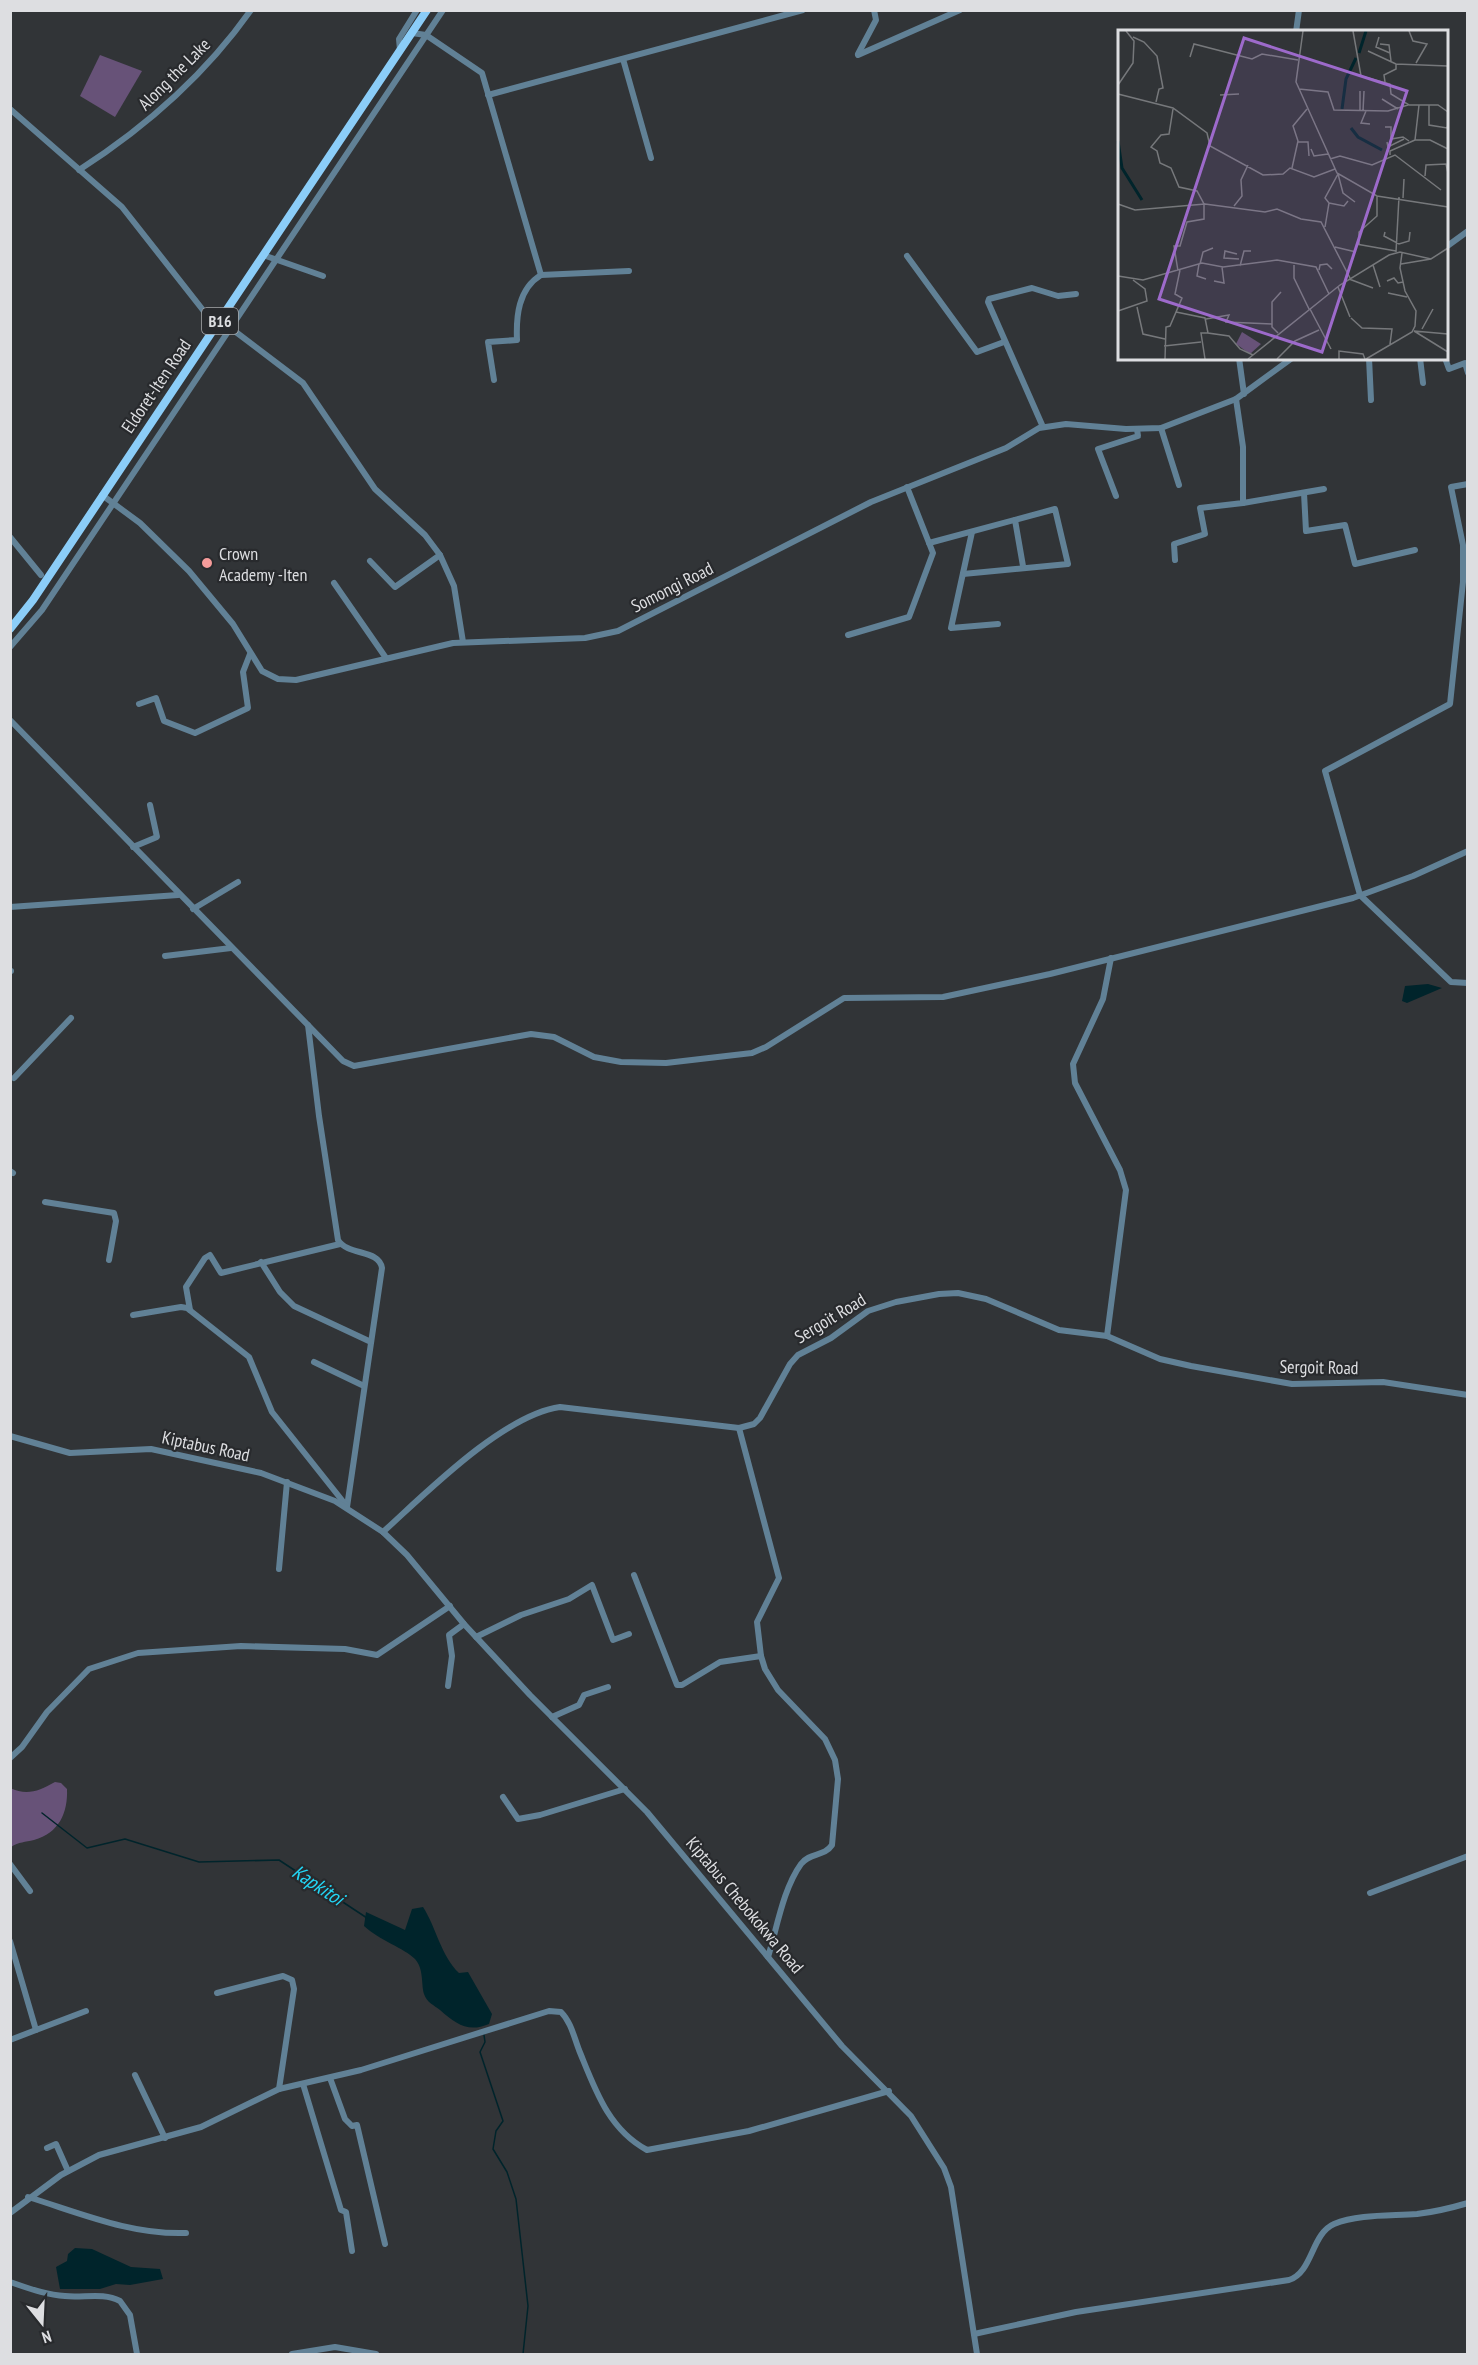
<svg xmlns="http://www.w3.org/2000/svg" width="1478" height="2365" viewBox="0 0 1478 2365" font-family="'PT Sans Narrow',sans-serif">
	<rect width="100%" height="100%" fill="#313437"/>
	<g fill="#675278">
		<polygon points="100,55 142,71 115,117 80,96"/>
		<path d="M 55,1782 L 61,1783 L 67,1789 C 68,1813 59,1833 34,1840 C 25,1842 19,1842 11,1847 L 10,1788 C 27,1796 39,1791 55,1782 Z"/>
	</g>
	<g fill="#00242b">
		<polygon points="1428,984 1442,988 1407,1003 1402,1001 1405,986"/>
		<path d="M 423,1907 C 436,1927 441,1956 459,1973 L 468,1972 L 492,2014 L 489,2024 C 468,2033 456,2024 440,2010 C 434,2005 427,2003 424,1994 C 421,1984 424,1969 415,1959 C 404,1948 379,1940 364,1926 L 366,1912 L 405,1930 L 412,1909 Z"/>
		<polygon points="75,2248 92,2249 131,2267 160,2269 163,2279 130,2285 116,2284 100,2289 60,2289 56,2267 67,2261 68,2254"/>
	</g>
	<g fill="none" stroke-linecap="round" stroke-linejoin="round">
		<g stroke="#00242b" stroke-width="1.5">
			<polyline points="42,1813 87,1848 125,1839 199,1862 279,1860 367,1918"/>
			<polyline points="484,2035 485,2042 480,2052 503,2121 496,2131 493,2149 507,2172 516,2199 528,2306 523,2354"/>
		</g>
		<g stroke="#618196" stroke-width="6">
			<polyline points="1296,32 1299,10"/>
			<polyline points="412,33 426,35 482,73 541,275"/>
			<polyline points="400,50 399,39 417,10"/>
			<polyline points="858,54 876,20 874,10"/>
			<polyline points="858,55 960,10"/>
			<polyline points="623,59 651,158"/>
			<polyline points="488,95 803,10"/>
			<polyline points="10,109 122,207 210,319 218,324"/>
			<path d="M 79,170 C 146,127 205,75 251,10"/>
			<polyline points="1446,247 1468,231"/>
			<polyline points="263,255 323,276"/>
			<polyline points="907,256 977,352 1004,342"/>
			<polyline points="220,320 303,383 375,489 425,535 440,555 454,586 463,642"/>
			<polyline points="1239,358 1244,394"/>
			<polyline points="1369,358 1371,400"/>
			<polyline points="1420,358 1423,383"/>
			<polyline points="1445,358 1449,369 1465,363 1468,373"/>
			<path d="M 494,380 L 488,342 L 517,340 C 516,317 518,289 541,275 L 629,271"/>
			<polyline points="1043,427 988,302 989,299 1032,288 1058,296 1076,294"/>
			<polyline points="1161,428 1179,485"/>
			<polyline points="1468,484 1451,487 1463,545 1463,582 1450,704 1325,771 1360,895 1451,982 1468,983"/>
			<polyline points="1304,493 1306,531 1345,525 1355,564 1415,550"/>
			<polyline points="102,495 140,523 189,571 233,624 262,671 278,679 296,680 453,643 585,638 618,631 871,502 1006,448 1039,428 1066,424 1126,429 1161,428 1236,399 1292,358"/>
			<polyline points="1116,496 1098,449 1138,436 1137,429"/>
			<polyline points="1243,503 1324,489"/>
			<polyline points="1015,520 1023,566"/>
			<polyline points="972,532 951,628 998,624"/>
			<polyline points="10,537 41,575"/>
			<polyline points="929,543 1055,509 1068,564 963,574"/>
			<polyline points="1175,560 1174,544 1205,534 1200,508 1243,503 1243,447 1236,399"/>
			<polyline points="370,561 395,587 440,555"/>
			<polyline points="334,583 386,658"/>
			<polyline points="848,635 909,617 933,553 907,487"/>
			<polyline points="10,647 42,610 443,10"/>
			<polyline points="139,704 156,698 164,721 195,733 248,708 243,672 250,654"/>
			<polyline points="10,720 343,1061 354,1066 531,1034 554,1037 594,1057 621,1062 666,1063 752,1053 766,1047 844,998 943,997 1050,974 1353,898 1413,876 1468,851"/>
			<polyline points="133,847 157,837 150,805"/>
			<polyline points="10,907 178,895"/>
			<polyline points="193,909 238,882"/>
			<polyline points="165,956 231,948"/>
			<polyline points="10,971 11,971"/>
			<path d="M 308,1025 L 319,1116 L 338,1240 C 348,1256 379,1249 382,1268 L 347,1507"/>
			<polyline points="14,1078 71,1018"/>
			<polyline points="10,1171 13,1173"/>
			<polyline points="45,1202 114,1213 116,1221 109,1260"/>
			<polyline points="261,1262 280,1292 294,1306 371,1342"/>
			<polyline points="190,1310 186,1287 205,1258 210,1255 221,1273 340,1244"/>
			<polyline points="133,1315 181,1307 187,1308 249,1357 272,1412 345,1504"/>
			<polyline points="1107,1336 1126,1190 1120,1170 1075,1083 1073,1064 1103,999 1111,958"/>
			<polyline points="314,1362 364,1386"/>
			<path d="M 739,1428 L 779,1578 L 757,1622 L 761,1656 L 765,1669 L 778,1690 L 825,1739 L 835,1760 L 838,1779 L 832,1845 C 824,1857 810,1852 801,1864 C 783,1889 777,1928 768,1957"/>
			<polyline points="10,1436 70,1453 151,1449 261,1473 335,1501 383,1532 407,1555 464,1624 530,1695 647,1812 842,2046 911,2116 944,2168 951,2187 977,2354"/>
			<path d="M 383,1532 C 426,1493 503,1415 560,1407 L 739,1428 L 754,1424 L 760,1418 L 790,1364 L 798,1355 L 831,1338 L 868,1311 L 896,1302 L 939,1294 L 958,1293 L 986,1299 L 1059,1330 L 1107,1336 L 1160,1359 L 1191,1366 L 1292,1384 L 1383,1382 L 1468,1395"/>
			<polyline points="279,1569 287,1482"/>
			<polyline points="634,1575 677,1685 682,1685 720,1662 761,1656"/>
			<polyline points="476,1637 521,1615 569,1599 592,1585 613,1640 629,1634"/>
			<polyline points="448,1686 452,1656 449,1635 464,1624"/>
			<polyline points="552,1717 579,1705 584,1695 608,1687"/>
			<polyline points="10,1758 22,1747 47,1712 89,1669 138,1653 241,1646 345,1649 377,1655 450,1606"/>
			<polyline points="503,1797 518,1819 540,1815 625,1789"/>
			<polyline points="10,1864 30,1891"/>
			<polyline points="1370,1893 1468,1856"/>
			<polyline points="10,1941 36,2030 86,2011"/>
			<polyline points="217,1993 283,1976 292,1980 294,1989 279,2089"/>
			<polyline points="10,2040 36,2030"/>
			<polyline points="135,2075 165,2138"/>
			<polyline points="330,2078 345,2119 352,2126 357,2125 385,2244"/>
			<polyline points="303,2084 341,2210 346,2212 352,2251"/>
			<polyline points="47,2148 56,2144 68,2171"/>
			<path d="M 28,2197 C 80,2213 131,2235 186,2233"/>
			<path d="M 10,2213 L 61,2175 L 99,2155 L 201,2127 L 279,2089 L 361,2070 L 549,2011 L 561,2012 C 571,2022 574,2037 579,2050 C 595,2089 608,2129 647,2150 L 749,2131 L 889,2091"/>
			<path d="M 10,2282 C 28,2288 46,2295 65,2296 C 84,2298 103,2292 120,2301 L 130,2315 L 137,2354"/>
			<path d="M 974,2334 L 1076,2312 L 1289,2280 C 1313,2272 1311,2234 1334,2224 C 1358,2214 1391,2216 1417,2214 C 1434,2212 1451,2208 1468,2203"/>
			<polyline points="292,2354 335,2347 376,2354"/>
		</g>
		<polyline stroke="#8bcdf8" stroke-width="8" points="10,629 33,600 427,10"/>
	</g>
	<circle fill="#f59b9a" stroke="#282a2d" stroke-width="2" cx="207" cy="563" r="6"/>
	<g text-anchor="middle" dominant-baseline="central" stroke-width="4.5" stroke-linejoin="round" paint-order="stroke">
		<rect fill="#282a2d" stroke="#a7a8ab" stroke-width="1.5" x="202" y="308" width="36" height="26" rx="4.5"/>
		<g font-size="16" font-weight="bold" fill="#dddee1">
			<text x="220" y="321">B16</text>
		</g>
		<g font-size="18" fill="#dddee1" stroke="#282a2d">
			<text transform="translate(174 74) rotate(-45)">Along the Lake</text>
			<text transform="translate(156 386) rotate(-56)">Eldoret-Iten Road</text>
			<text transform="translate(672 587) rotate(-27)">Somongi Road</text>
			<text transform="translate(830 1318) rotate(-31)">Sergoit Road</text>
			<text transform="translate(1319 1367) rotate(1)">Sergoit Road</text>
			<text transform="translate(206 1446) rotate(12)">Kiptabus Road</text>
			<text transform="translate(745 1905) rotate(50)">Kiptabus Chebokokwa Road</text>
		</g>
		<g font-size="18" fill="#dddee1" stroke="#282a2d" text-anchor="start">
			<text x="219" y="553">Crown<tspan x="219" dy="21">Academy -Iten</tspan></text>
		</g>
		<g font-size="20" font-style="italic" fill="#23d6f5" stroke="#282a2d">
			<text transform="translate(318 1885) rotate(33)">Kapkitoi</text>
		</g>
	</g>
	<g transform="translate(1118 30)">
		<rect width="330" height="330" fill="#313437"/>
		<path d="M 124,302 L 143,314 L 132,324 L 118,314 Z" fill="#675278"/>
		<path fill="none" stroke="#00242b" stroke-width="3" d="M 241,23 L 248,1M 224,79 L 228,49 L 238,28M 233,98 L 240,107 L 264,120M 0,111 L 4,138 L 24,170"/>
		<path fill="none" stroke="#76787b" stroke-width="1.5" d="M 185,1 L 178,52 L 219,143 L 259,166 L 330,177M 235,1 L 243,46 L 272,54 L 273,64 L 291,75 L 320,75 L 330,82M 291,1 L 295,11 L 309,14 L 298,33M 15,7 L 26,12 L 39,26 L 45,58 L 41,59 L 38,72M 261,7 L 258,17 L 272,23M 262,14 L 271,15 L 273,31M 250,21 L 278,34M 72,27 L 76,14 L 134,29 L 144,24 L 180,30M 267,52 L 266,45 L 278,39 L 278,34 L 330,36M 0,55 L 15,33 L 16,11 L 8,1M 181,59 L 210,62 L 216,80 L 270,81 L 290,75M 242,61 L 242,81M 0,64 L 55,78 L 89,103 L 92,116 L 145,145 L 165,144 L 172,138 L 196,147 L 217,139M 102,65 L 121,64M 264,69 L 280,79M 301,75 L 297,110 L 312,110 L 330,119M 311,75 L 311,95 L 329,98 L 330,95M 55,79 L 51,104 L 43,105 L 33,117 L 39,121 L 42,133 L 53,138 L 61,157 L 79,161 L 86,174 L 86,189 L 69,192 L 62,216 L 56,216 L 60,241M 245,81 L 246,61M 248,81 L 243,93 L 252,94M 267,97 L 273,97 L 273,109 L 285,107 L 291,111M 180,112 L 190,112 L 191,126M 269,112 L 270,117 L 286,109M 193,119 L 196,126 L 210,124M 272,125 L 272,121 L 297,110M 212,129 L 222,126 L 254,135 L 277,125 L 323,160M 174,138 L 180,111 L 175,96 L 189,79M 220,144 L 225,163 L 237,172M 307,146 L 308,135 L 328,134 L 330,143M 285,168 L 286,149M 211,173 L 226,176 L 230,171M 0,174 L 17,180 L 87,174 L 147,182 L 159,179 L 183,189 L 203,192 L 232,248M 116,176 L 124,166 L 123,150 L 130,135M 207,197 L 211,173 L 207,168 L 220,144M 267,202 L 266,206 L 281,214 L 291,211 L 292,202M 238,214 L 278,221M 241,215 L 241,202 L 259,186 L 259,166M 217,217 L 238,222M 278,222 L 281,167M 119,224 L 107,221 L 106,228 L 121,229M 81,234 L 79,246 L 88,249M 82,234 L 85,222 L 95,218M 283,234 L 313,229M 176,235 L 176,248 L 191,279M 255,235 L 262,257M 122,236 L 126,221 L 133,221M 201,240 L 202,235 L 209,234 L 214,239M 0,246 L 25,250 L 84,233 L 105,237 L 159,230 L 198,237 L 211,264M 231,249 L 255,258M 96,251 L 106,253 L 104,237M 269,251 L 276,248 L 280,253 L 285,252M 220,257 L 232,287M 270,263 L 289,267M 19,277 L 25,304 L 47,309M 192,279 L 213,319M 0,281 L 29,271 L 27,259 L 15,250M 58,282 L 87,288 L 90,303 L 111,306 L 122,319 L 135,325M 233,288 L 244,298 L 274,299 L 272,314M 88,289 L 111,285 L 108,292 L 154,294M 304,299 L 315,279M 296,301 L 330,322M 296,301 L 330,304M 160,303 L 154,297 L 154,272 L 163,262M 46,316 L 83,312M 47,329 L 48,297 L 52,296 L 64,268 L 57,264 L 62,240M 87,329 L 83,303 L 90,303M 130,329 L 222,255 L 271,225 L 282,222 L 313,229 L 330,218M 159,329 L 177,311 L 201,300M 221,329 L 221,321 L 245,324 L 247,329M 248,329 L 294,302 L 297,296 L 298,281 L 287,261 L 282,238 L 284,223"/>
		<path fill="#9d6acb" fill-opacity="0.15" stroke="#9d6acb" stroke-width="3" d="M 126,8 L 289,61 L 204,322 L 41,269 Z"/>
		<rect width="330" height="330" fill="none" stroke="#dddee1" stroke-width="3"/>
	</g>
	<rect width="1478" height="2365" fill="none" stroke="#dddee1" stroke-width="24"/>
	<g transform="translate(42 2323) rotate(162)" stroke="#282a2d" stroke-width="4.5" paint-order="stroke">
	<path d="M0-4.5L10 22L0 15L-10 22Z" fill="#dddee1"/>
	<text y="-9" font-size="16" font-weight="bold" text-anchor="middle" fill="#dddee1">N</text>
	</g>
</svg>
